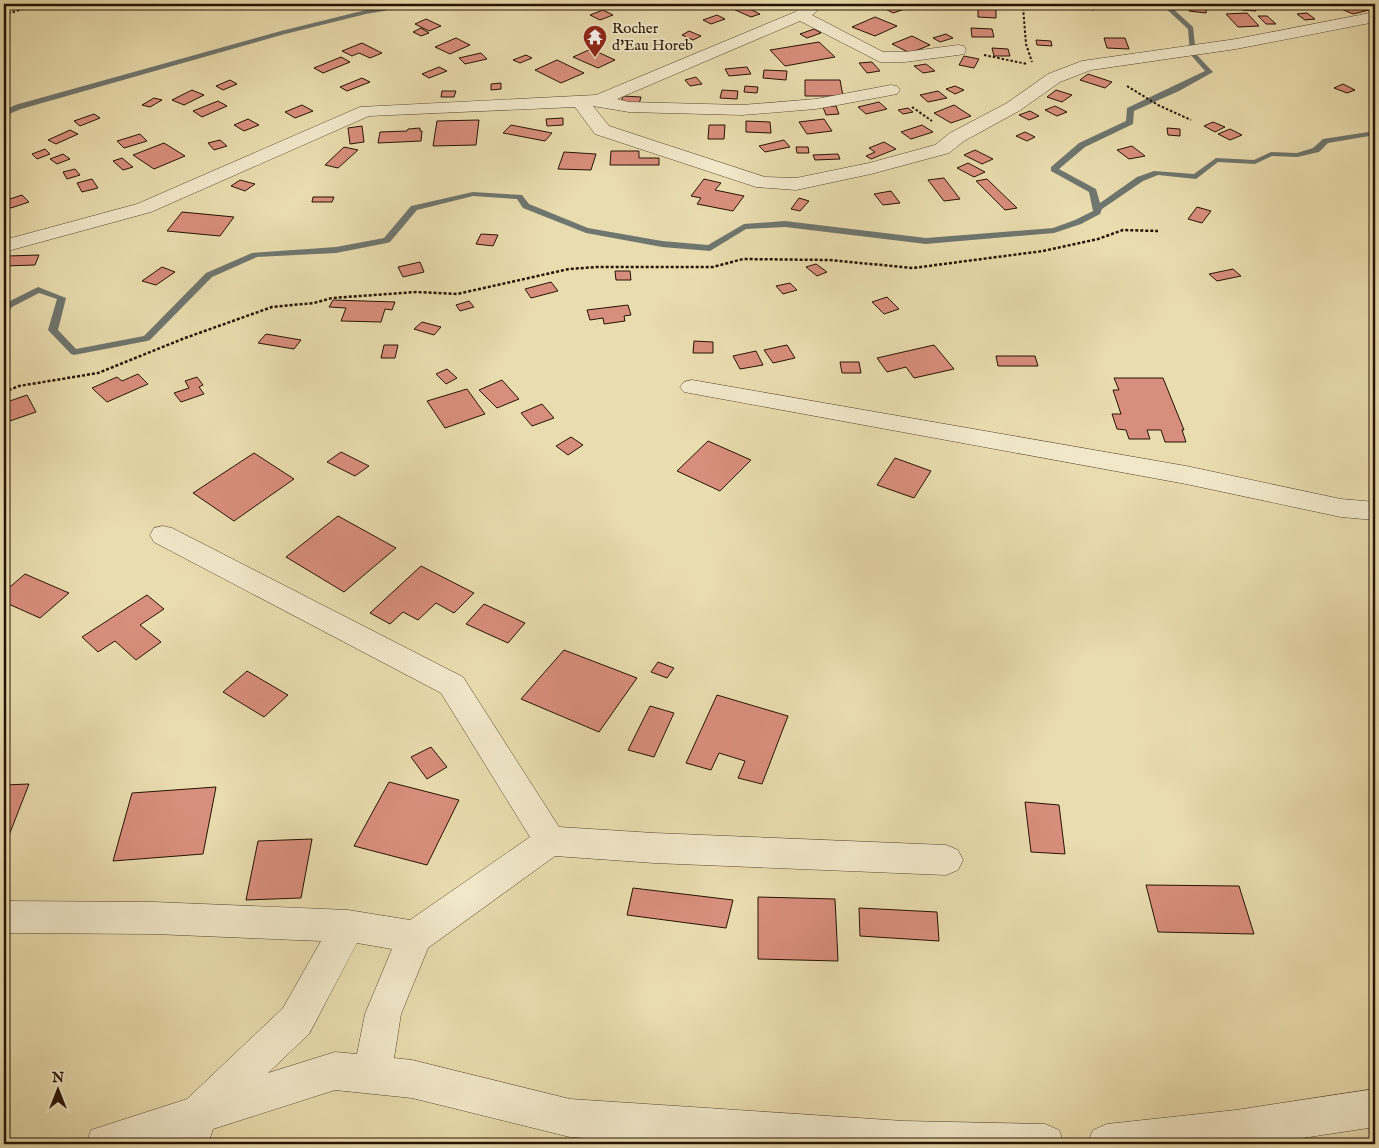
<svg xmlns="http://www.w3.org/2000/svg" width="1379" height="1148" viewBox="0 0 1379 1148" font-family="'IM FELL English',serif">
	<rect width="100%" height="100%" fill="#e9dcae"/>
	<filter id="stains"><feTurbulence type="fractalNoise" baseFrequency=".004" numOctaves="4"/><feColorMatrix values="0 0 0 0 .2 0 0 0 0 .09 0 0 0 0 .02 0 0 0 .5 -.17"/></filter>
	<radialGradient id="worn" r=".72"><stop offset=".6" stop-color="#630" stop-opacity="0"/><stop offset="1" stop-color="#630" stop-opacity=".3"/></radialGradient>
	<g fill="none" stroke-linecap="round" stroke-linejoin="round">
		<g fill="#6e766f" fill-rule="evenodd">
			<polygon points="409,4 424,4 366,14 285,34 21,109 4,116 4,111 15,105 281,31 366,10"/>
			<polygon points="1161,4 1168,4 1193,27 1196,54 1213,72 1179,91 1134,111 1133,124 1085,147 1059,169 1096,189 1100,203 1137,177 1154,171 1194,174 1216,158 1254,160 1271,152 1297,153 1313,148 1323,139 1375,131 1375,135 1328,143 1319,152 1297,157 1272,156 1255,164 1218,162 1196,179 1158,175 1143,181 1102,209 1100,214 1081,224 1054,233 926,244 785,227 746,229 710,251 662,247 586,233 523,208 517,199 473,196 417,210 390,242 387,243 336,253 257,257 212,277 150,340 147,341 74,355 71,354 48,330 57,299 39,293 12,307 7,313 4,314 4,306 6,303 38,287 66,298 58,330 76,349 144,336 206,273 252,253 336,247 384,238 411,206 473,192 522,195 529,204 588,228 662,241 708,245 744,224 785,221 926,238 1053,228 1075,220 1093,211 1089,192 1051,171 1051,167 1079,143 1126,121 1127,108 1205,71 1190,54 1188,29"/>
		</g>
	</g>
	<g fill="#d88e7c" stroke="#261302">
		<polygon points="891,4 895,4 905,9 893,13 882,7"/>
		<polygon points="1069,4 1092,4 1097,5 1094,10 1068,5"/>
		<polygon points="1190,4 1207,4 1206,13 1189,11"/>
		<polygon points="1240,4 1254,4 1256,11 1242,10"/>
		<polygon points="1356,4 1369,10 1353,14 1339,8"/>
		<polygon points="742,5 760,14 751,17 733,9"/>
		<polygon points="978,7 996,8 996,18 978,17"/>
		<polygon points="603,10 613,15 600,20 590,15"/>
		<polygon points="1247,13 1259,26 1238,27 1226,14"/>
		<polygon points="1307,13 1315,19 1305,20 1297,14"/>
		<polygon points="717,15 725,19 711,24 703,20"/>
		<polygon points="1258,16 1267,16 1276,24 1266,24"/>
		<polygon points="875,17 897,26 875,36 852,27"/>
		<polygon points="426,19 441,26 429,31 415,24"/>
		<polygon points="421,28 429,33 421,36 413,32"/>
		<polygon points="971,28 992,29 994,37 972,37"/>
		<polygon points="814,29 821,33 807,38 800,34"/>
		<polygon points="689,31 701,36 693,40 682,35"/>
		<polygon points="946,34 953,38 940,42 933,38"/>
		<polygon points="912,36 930,45 910,53 892,44"/>
		<polygon points="456,38 470,45 450,54 435,47"/>
		<polygon points="1104,38 1125,38 1129,49 1107,48"/>
		<polygon points="1036,40 1051,41 1052,46 1037,45"/>
		<polygon points="819,42 835,57 785,66 770,50"/>
		<polygon points="362,43 382,53 370,58 359,53 352,56 342,51"/>
		<polygon points="992,48 1008,49 1010,56 994,56"/>
		<polygon points="591,49 615,60 598,68 573,57"/>
		<polygon points="481,53 487,59 465,64 459,58"/>
		<polygon points="526,55 532,58 520,63 513,60"/>
		<polygon points="964,56 979,59 974,68 959,65"/>
		<polygon points="341,57 350,62 323,73 314,68"/>
		<polygon points="557,60 584,73 561,83 535,70"/>
		<polygon points="872,62 880,71 867,73 859,63"/>
		<polygon points="926,64 935,71 923,73 914,66"/>
		<polygon points="439,67 447,71 429,78 422,74"/>
		<polygon points="747,67 751,74 729,76 725,69"/>
		<polygon points="764,70 787,71 786,80 763,78"/>
		<polygon points="1088,74 1112,82 1105,88 1080,80"/>
		<polygon points="696,77 702,84 690,86 685,80"/>
		<polygon points="362,78 370,82 347,91 340,87"/>
		<polygon points="230,80 237,84 223,90 216,86"/>
		<polygon points="805,80 840,80 843,96 805,96"/>
		<polygon points="501,83 501,89 491,90 491,84"/>
		<polygon points="1343,84 1355,90 1347,93 1334,88"/>
		<polygon points="745,86 758,87 757,93 744,92"/>
		<polygon points="955,86 964,90 955,94 946,89"/>
		<polygon points="192,90 204,95 184,105 172,100"/>
		<polygon points="722,90 738,91 737,99 720,98"/>
		<polygon points="1056,90 1072,95 1062,102 1047,97"/>
		<polygon points="442,91 456,91 454,97 441,97"/>
		<polygon points="938,91 947,98 928,102 920,95"/>
		<polygon points="623,96 641,97 639,104 621,103"/>
		<polygon points="154,98 162,100 150,107 142,105"/>
		<polygon points="218,101 227,106 202,117 193,111"/>
		<polygon points="879,102 887,109 866,114 858,107"/>
		<polygon points="302,105 313,111 295,118 285,112"/>
		<polygon points="954,105 971,116 951,123 934,113"/>
		<polygon points="836,106 839,114 826,115 823,107"/>
		<polygon points="1055,106 1067,112 1057,116 1045,110"/>
		<polygon points="908,108 913,112 903,114 898,110"/>
		<polygon points="1030,111 1039,116 1029,120 1019,115"/>
		<polygon points="94,114 100,118 80,126 74,121"/>
		<polygon points="563,118 563,125 547,126 546,119"/>
		<polygon points="248,119 259,125 244,131 234,125"/>
		<polygon points="824,119 832,131 807,134 799,122"/>
		<polygon points="479,120 476,145 433,146 437,121"/>
		<polygon points="746,121 770,122 771,133 746,132"/>
		<polygon points="1213,122 1225,127 1215,132 1204,126"/>
		<polygon points="511,125 552,133 545,141 503,133"/>
		<polygon points="709,125 725,125 724,139 708,139"/>
		<polygon points="922,125 933,132 911,139 901,132"/>
		<polygon points="362,126 364,142 350,144 348,128"/>
		<polygon points="420,128 420,131 422,131 421,141 378,143 380,132 407,131 408,129"/>
		<polygon points="1167,128 1180,129 1180,136 1168,135"/>
		<polygon points="1230,129 1242,135 1230,140 1218,134"/>
		<polygon points="70,130 78,134 56,144 48,140"/>
		<polygon points="1025,132 1035,137 1027,141 1016,136"/>
		<polygon points="140,134 147,141 124,148 117,141"/>
		<polygon points="220,140 227,146 214,150 208,143"/>
		<polygon points="784,140 790,147 765,152 759,146"/>
		<polygon points="884,142 896,149 871,159 866,156 875,152 869,148"/>
		<polygon points="164,143 185,156 154,169 133,155"/>
		<polygon points="1132,146 1145,156 1129,159 1117,150"/>
		<polygon points="344,147 358,150 338,168 325,165"/>
		<polygon points="796,147 808,147 809,153 797,153"/>
		<polygon points="45,149 50,154 37,159 32,154"/>
		<polygon points="975,150 993,159 982,164 964,155"/>
		<polygon points="611,151 639,151 639,158 659,158 659,165 610,165"/>
		<polygon points="564,152 596,154 591,170 558,169"/>
		<polygon points="63,154 70,159 57,164 50,159"/>
		<polygon points="838,154 840,159 815,160 813,155"/>
		<polygon points="122,158 133,167 123,170 113,161"/>
		<polygon points="968,163 985,172 974,177 957,168"/>
		<polygon points="75,169 80,175 67,179 63,172"/>
		<polygon points="944,178 960,199 944,201 928,180"/>
		<polygon points="92,179 98,188 82,192 77,183"/>
		<polygon points="704,179 721,183 715,190 744,196 733,211 697,204 701,198 691,196"/>
		<polygon points="987,179 1017,208 1005,210 976,181"/>
		<polygon points="240,180 255,184 245,191 231,186"/>
		<polygon points="891,191 900,203 883,205 874,194"/>
		<polygon points="22,195 29,202 11,208 4,201"/>
		<polygon points="313,197 334,197 332,202 312,202"/>
		<polygon points="799,198 809,201 800,211 791,209"/>
		<polygon points="1197,207 1211,211 1202,223 1188,219"/>
		<polygon points="182,212 234,217 220,236 167,231"/>
		<polygon points="481,234 498,235 493,246 476,244"/>
		<polygon points="39,255 35,265 4,266 7,256"/>
		<polygon points="420,262 424,272 403,277 398,267"/>
		<polygon points="816,264 827,272 817,276 806,267"/>
		<polygon points="162,267 175,272 156,285 142,281"/>
		<polygon points="1233,269 1241,276 1217,281 1209,274"/>
		<polygon points="615,271 630,271 631,280 616,280"/>
		<polygon points="551,282 558,291 531,298 525,289"/>
		<polygon points="790,283 797,290 783,294 776,286"/>
		<polygon points="887,297 899,309 884,314 872,302"/>
		<polygon points="333,300 395,302 392,310 385,309 381,322 341,321 346,308 329,307"/>
		<polygon points="469,301 474,307 460,311 456,305"/>
		<polygon points="628,305 631,315 624,316 625,321 604,324 603,318 590,320 587,310"/>
		<polygon points="422,322 441,327 434,335 414,329"/>
		<polygon points="266,334 301,340 294,349 258,343"/>
		<polygon points="694,341 713,342 713,353 693,353"/>
		<polygon points="384,345 398,345 395,358 381,358"/>
		<polygon points="787,345 795,358 773,363 764,350"/>
		<polygon points="934,345 954,369 914,378 906,367 887,372 877,358"/>
		<polygon points="756,351 763,365 740,369 733,356"/>
		<polygon points="996,356 1035,356 1038,366 998,366"/>
		<polygon points="840,362 859,362 861,373 842,373"/>
		<polygon points="447,369 457,378 446,384 436,374"/>
		<polygon points="138,374 148,384 107,402 92,388 117,377 122,381"/>
		<polygon points="197,377 203,385 199,387 204,394 181,402 174,393 189,388 185,381"/>
		<polygon points="1114,378 1163,378 1184,430 1182,430 1186,442 1165,442 1161,430 1147,430 1150,439 1129,439 1126,430 1117,429 1112,414 1121,414 1113,390 1119,390"/>
		<polygon points="502,380 519,399 497,408 479,390"/>
		<polygon points="467,389 485,414 445,428 427,401"/>
		<polygon points="27,395 36,412 4,423 4,403"/>
		<polygon points="542,404 554,418 532,426 521,413"/>
		<polygon points="571,437 583,445 568,455 556,446"/>
		<polygon points="708,441 751,460 720,491 677,471"/>
		<polygon points="341,452 369,466 355,476 327,462"/>
		<polygon points="254,453 294,479 234,521 193,493"/>
		<polygon points="895,458 931,471 914,498 877,485"/>
		<polygon points="338,516 396,548 344,592 286,557"/>
		<polygon points="421,566 474,593 454,613 436,603 418,620 403,612 390,624 370,613"/>
		<polygon points="25,574 69,593 40,618 4,602 4,592"/>
		<polygon points="147,595 164,609 140,625 161,642 136,660 115,641 98,652 82,637"/>
		<polygon points="484,604 525,623 508,643 466,624"/>
		<polygon points="564,650 637,678 599,732 521,699"/>
		<polygon points="658,662 674,668 667,678 651,672"/>
		<polygon points="247,671 288,695 264,717 223,692"/>
		<polygon points="717,695 788,716 762,784 738,778 745,761 719,753 711,770 686,763"/>
		<polygon points="650,706 674,713 654,757 628,750"/>
		<polygon points="431,747 447,767 427,779 411,757"/>
		<polygon points="389,782 459,800 427,865 354,846"/>
		<polygon points="29,784 6,843 4,843 4,785"/>
		<polygon points="216,787 203,854 113,861 132,793"/>
		<polygon points="1025,802 1059,805 1065,854 1031,852"/>
		<polygon points="312,839 301,898 246,900 258,841"/>
		<polygon points="1146,885 1239,886 1254,934 1158,932"/>
		<polygon points="633,888 733,900 726,928 627,915"/>
		<polygon points="758,897 835,899 838,961 758,959"/>
		<polygon points="859,908 937,912 939,941 860,936"/>
	</g>
	<g fill="none" stroke-linecap="round" stroke-linejoin="round">
		<defs>
			<g id="minor">
				<polygon points="807,4 825,4 812,15 883,52 905,52 958,45 964,46 966,50 964,54 958,55 905,62 880,62 800,21 617,99 629,102 742,105 816,99 891,85 897,86 900,90 897,94 816,109 742,115 629,112 593,106 609,126 765,177 796,178 869,163 935,145 950,133 1007,103 1048,74 1082,61 1236,39 1375,12 1375,22 1236,49 1091,70 1060,82 1019,111 964,141 949,153 871,174 796,190 756,187 595,134 575,107 369,116 151,212 4,252 4,240 137,204 360,107 596,95 795,12"/>
				<polygon points="692,380 1186,466 1341,499 1375,502 1375,520 1341,517 1186,484 684,392 680,387 684,382"/>
				<path d="M 163,526 L 172,528 L 463,677 L 559,827 L 654,833 L 946,845 L 958,850 L 963,860 L 958,870 L 946,875 L 654,863 L 555,856 L 428,948 L 401,1014 L 394,1058 L 412,1060 L 570,1099 L 904,1121 L 1045,1124 L 1059,1130 L 1064,1144 L 675,1144 L 570,1137 L 412,1098 L 335,1090 L 213,1129 L 208,1144 L 170,1144 L 170,1143 L 86,1144 L 91,1130 L 187,1099 L 283,1008 L 321,941 L 154,934 L 4,933 L 4,901 L 154,902 L 348,910 L 410,920 L 530,837 L 441,693 L 154,542 L 150,535 L 154,528 ZM 357,943 L 392,949 L 365,1014 L 357,1054 L 335,1052 L 268,1073 L 309,1034 Z"/>
				<polygon points="1375,1089 1375,1127 1263,1144 1087,1144 1093,1130 1107,1124 1236,1110"/>
			</g>
		</defs>
		<use href="#minor" stroke="#57452d" stroke-width="1"/>
		<g stroke="#261302" stroke-width="2" stroke-dasharray="2.5 2" stroke-linecap="butt">
			<polyline points="1025,4 1023,7 1026,44 1032,62"/>
			<polyline points="4,15 38,4"/>
			<polyline points="984,55 1027,64"/>
			<polyline points="1127,86 1158,105 1191,120"/>
			<polyline points="912,107 932,121"/>
		</g>
		<polyline stroke="#261302" stroke-width="2.5" stroke-dasharray="3 2" stroke-linecap="butt" points="4,392 19,386 98,373 185,338 272,307 314,303 332,298 416,292 457,294 569,269 597,267 713,267 743,259 829,260 913,268 1043,251 1098,239 1123,230 1158,231"/>
		<use href="#minor" fill="#f1e8ca" fill-rule="evenodd"/>
	</g>
	<defs>
		<symbol id="temple-pin" viewBox="-11 -11 22 30"><path d="M0 17L-7.5 6A9.5 9.5 0 1 1 7.5 6Z" fill="#8f2418" stroke="#f1e8ca"/><path d="M0-6L5-2H3V0L6.5 2.5H4V6H1.5V3h-3V6H-4V2.5H-6.5L-3 0V-2H-5Z" fill="#fff"/></symbol>
	</defs>
	<g fill-rule="evenodd">
		<use href="#temple-pin" x="581" y="23" width="28" height="38"/>
	</g>
	<g text-anchor="middle" dominant-baseline="central" stroke-width="4" stroke-linejoin="round" paint-order="stroke">
		<g font-size="15" fill="#261302" stroke="#f1e8ca" text-anchor="start">
			<text x="612" y="28">Rocher<tspan x="612" dy="17">d'Eau Horeb</tspan></text>
		</g>
	</g>
	<rect width="1379" height="1148" fill="none" stroke="#e9dcae" stroke-width="20"/>
	<rect x="5" y="5" width="1369" height="1138" fill="none" stroke="#261302" stroke-width="2.5"/>
	<rect x="10" y="10" width="1359" height="1128" fill="none" stroke="#261302"/>
	<g transform="translate(58 1090)" stroke="#f1e8ca" stroke-width="4" paint-order="stroke">
	<path d="M0-4L9 19L0 12L-9 19Z" fill="#261302"/>
	<text y="-8" font-size="14" font-weight="bold" text-anchor="middle" fill="#261302">N</text>
	</g>
	<rect width="100%" height="100%" filter="url(#stains)"/>
	<rect width="100%" height="100%" fill="url(#worn)"/>
</svg>
